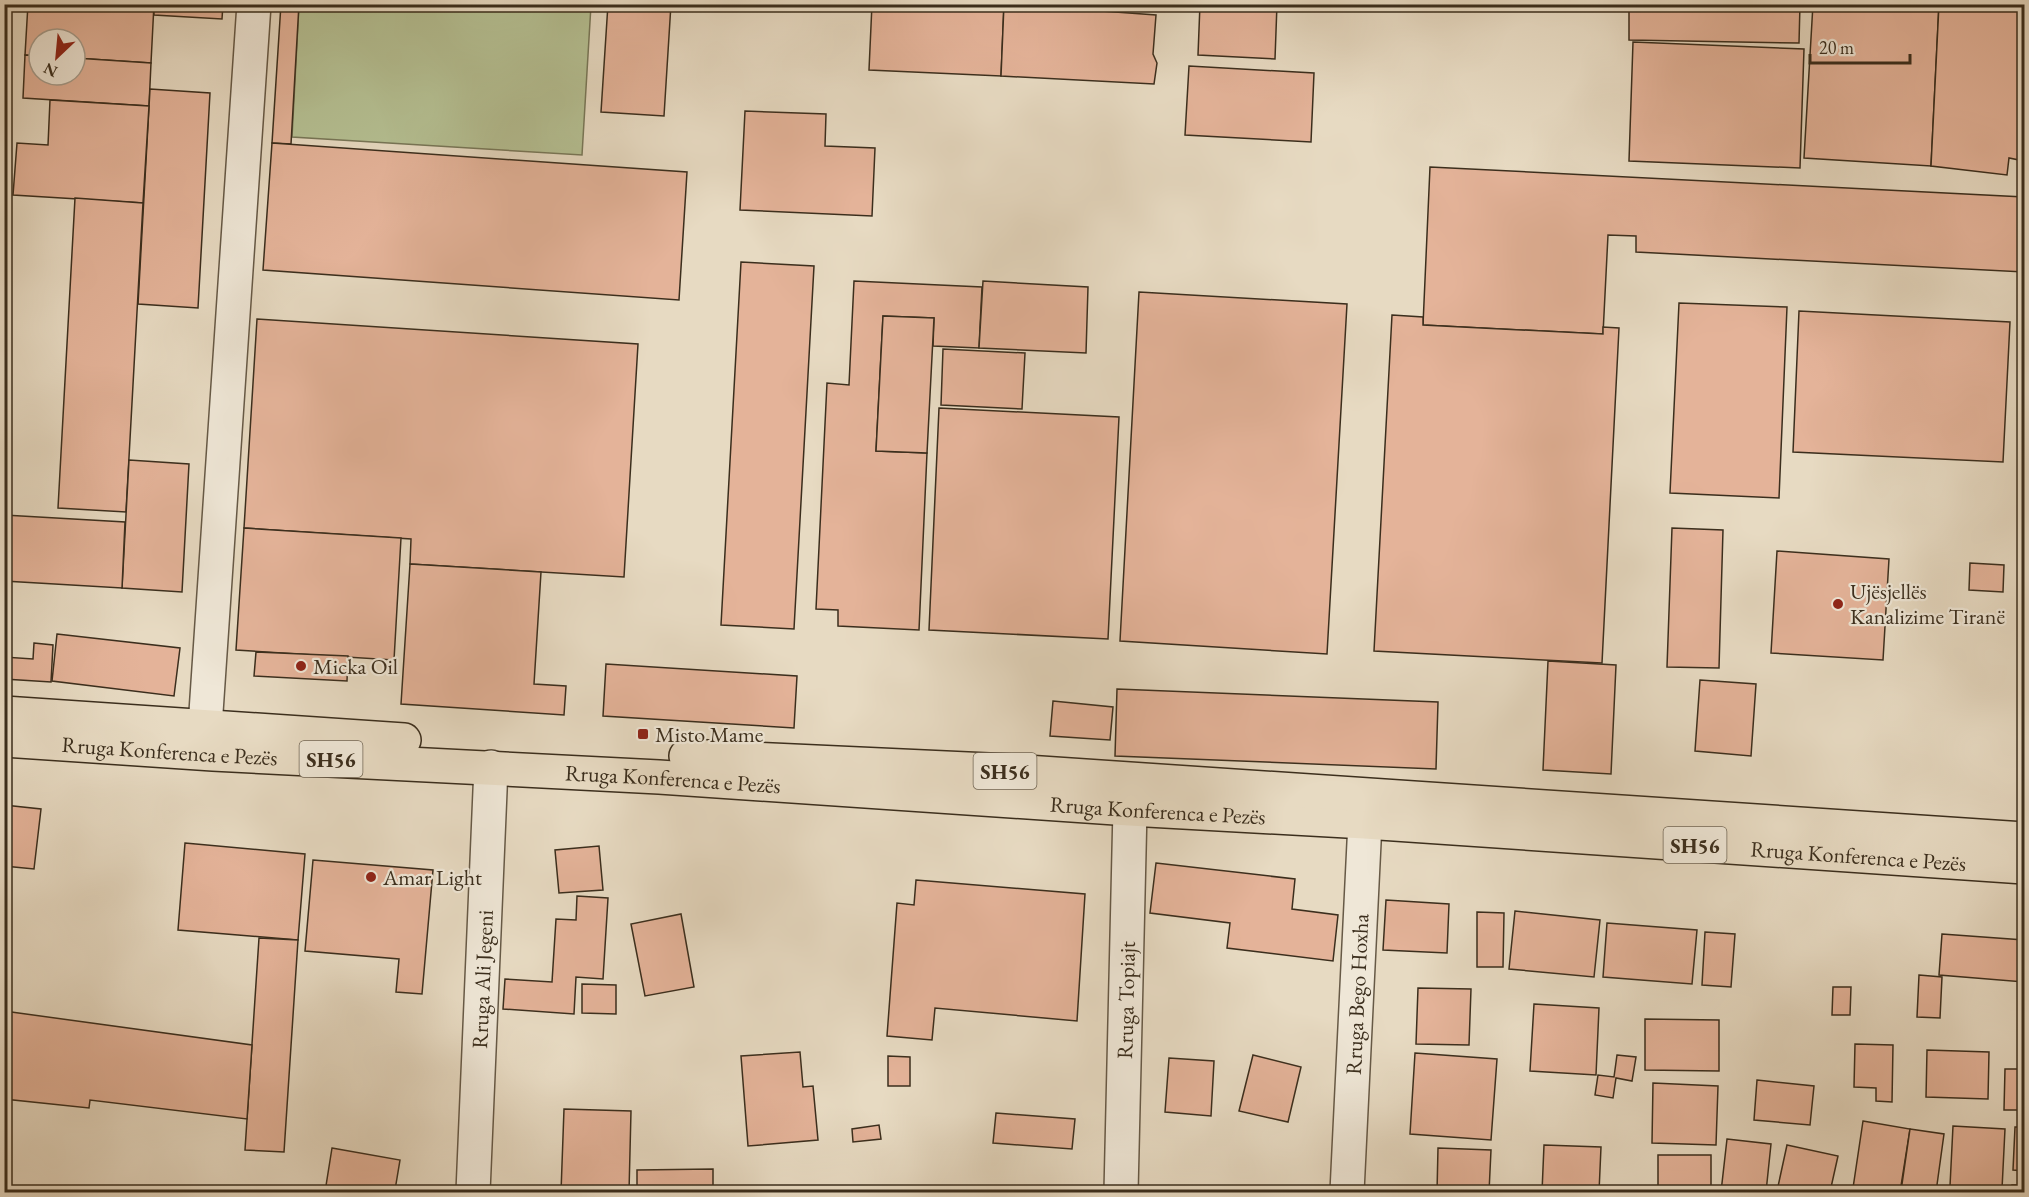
<svg xmlns="http://www.w3.org/2000/svg" width="2029" height="1197" viewBox="0 0 2029 1197" font-family="'EB Garamond',serif">
	<rect width="100%" height="100%" fill="#e7dac2"/>
	<filter id="stains"><feTurbulence type="fractalNoise" baseFrequency=".00333" numOctaves="4"/><feColorMatrix values="0 0 0 0 .2 0 0 0 0 .09 0 0 0 0 .02 0 0 0 .5 -.17"/></filter>
	<radialGradient id="worn" r=".72"><stop offset=".6" stop-color="#630" stop-opacity="0"/><stop offset="1" stop-color="#630" stop-opacity=".3"/></radialGradient>
	<polygon fill="#b5c093" stroke="#787758" stroke-width="1.5" points="299,5 591,5 582,155 292,137"/>
	<g fill="#e4b399" stroke="#3b2e1d" stroke-width="1.5">
		<polygon points="28,4 154,4 151,63 75,58 75,39 39,39 39,56 25,55"/>
		<polygon points="154,4 223,4 222,19 154,15"/>
		<polygon points="281,4 299,4 291,144 272,143"/>
		<polygon points="608,4 671,4 664,116 601,112"/>
		<polygon points="872,4 1004,4 1001,76 869,70"/>
		<polygon points="1004,4 1156,15 1153,54 1157,63 1154,84 1001,76"/>
		<polygon points="1200,4 1277,4 1275,59 1198,55"/>
		<polygon points="1629,4 1800,4 1799,43 1629,40"/>
		<polygon points="1813,4 1939,4 1931,166 1804,158"/>
		<polygon points="1939,4 2024,4 2024,161 2009,158 2007,175 1931,166"/>
		<polygon points="1633,42 1804,49 1800,168 1629,161"/>
		<polygon points="25,55 39,56 39,75 75,75 75,58 151,63 149,106 23,98"/>
		<polygon points="1189,66 1314,73 1311,142 1185,135"/>
		<polygon points="150,89 210,93 198,308 138,304"/>
		<polygon points="50,100 149,106 143,203 13,195 17,143 48,145"/>
		<polygon points="745,111 826,114 825,146 875,148 872,216 740,210"/>
		<polygon points="272,143 687,172 679,300 263,270"/>
		<polygon points="1430,167 2024,197 2024,272 1636,252 1636,236 1608,235 1603,334 1423,325"/>
		<polygon points="75,198 143,203 126,512 58,508"/>
		<polygon points="741,262 814,266 794,629 721,625"/>
		<polygon points="854,281 982,287 979,348 933,346 934,318 883,316 876,451 927,453 919,630 838,626 838,610 816,609 827,383 849,385"/>
		<polygon points="983,281 1088,287 1086,353 979,348"/>
		<polygon points="1139,292 1347,304 1327,654 1120,641"/>
		<polygon points="1679,303 1787,307 1779,498 1670,493"/>
		<polygon points="1799,311 2010,322 2003,462 1793,452"/>
		<polygon points="1392,315 1423,317 1423,325 1603,334 1603,327 1619,328 1602,663 1374,651"/>
		<polygon points="883,316 934,318 927,453 876,451"/>
		<polygon points="257,319 638,344 624,577 410,564 411,539 244,528"/>
		<polygon points="943,349 1025,353 1022,409 941,405"/>
		<polygon points="939,408 1119,417 1108,639 929,630"/>
		<polygon points="129,460 189,464 182,592 122,588"/>
		<polygon points="4,515 125,522 122,588 4,581"/>
		<polygon points="244,528 401,538 394,660 236,650"/>
		<polygon points="1672,528 1723,530 1719,668 1667,667"/>
		<polygon points="1777,551 1889,559 1883,660 1771,653"/>
		<polygon points="1970,563 2004,565 2003,592 1969,590"/>
		<polygon points="410,564 541,572 534,684 566,686 564,715 401,704"/>
		<polygon points="57,634 180,648 174,696 52,681"/>
		<polygon points="34,643 53,645 51,682 4,679 4,657 33,659"/>
		<polygon points="256,652 348,656 347,681 254,676"/>
		<polygon points="1548,661 1616,665 1611,774 1543,770"/>
		<polygon points="606,664 797,676 794,728 603,716"/>
		<polygon points="1700,680 1756,684 1751,756 1695,751"/>
		<polygon points="1117,689 1438,702 1436,769 1115,756"/>
		<polygon points="1053,701 1113,707 1110,740 1050,736"/>
		<polygon points="4,805 41,809 34,869 4,866"/>
		<polygon points="185,843 305,854 298,940 178,930"/>
		<polygon points="599,846 603,890 559,893 555,850"/>
		<polygon points="313,860 433,870 422,994 396,992 399,959 305,951"/>
		<polygon points="1156,863 1295,879 1292,909 1338,915 1333,961 1227,948 1230,923 1150,913"/>
		<polygon points="916,880 1085,894 1077,1021 935,1008 932,1040 887,1036 897,903 914,905"/>
		<polygon points="577,896 608,898 603,979 576,977 574,1014 503,1009 505,979 552,982 556,919 576,920"/>
		<polygon points="1386,900 1449,904 1447,953 1383,950"/>
		<polygon points="1515,911 1600,920 1594,977 1509,969"/>
		<polygon points="1477,912 1504,913 1503,967 1477,967"/>
		<polygon points="681,914 694,987 645,996 631,924"/>
		<polygon points="1607,923 1697,930 1692,984 1603,977"/>
		<polygon points="1705,932 1735,934 1731,987 1702,985"/>
		<polygon points="1942,934 2024,940 2024,982 1939,975"/>
		<polygon points="259,938 298,940 284,1152 245,1150"/>
		<polygon points="1919,975 1942,977 1940,1018 1917,1017"/>
		<polygon points="582,984 616,985 616,1014 582,1013"/>
		<polygon points="1833,987 1851,987 1850,1015 1832,1015"/>
		<polygon points="1418,988 1471,989 1469,1045 1416,1044"/>
		<polygon points="1534,1004 1599,1008 1596,1075 1530,1071"/>
		<polygon points="4,1011 252,1045 247,1119 90,1100 89,1108 4,1099"/>
		<polygon points="1645,1019 1719,1020 1719,1071 1645,1070"/>
		<polygon points="1855,1044 1893,1045 1892,1102 1876,1101 1876,1088 1854,1087"/>
		<polygon points="1927,1050 1989,1052 1988,1099 1926,1097"/>
		<polygon points="800,1052 803,1087 813,1086 818,1140 748,1146 741,1056"/>
		<polygon points="1415,1053 1497,1059 1491,1140 1410,1134"/>
		<polygon points="1253,1055 1301,1067 1288,1122 1239,1111"/>
		<polygon points="1617,1055 1636,1057 1632,1081 1616,1078 1613,1098 1595,1095 1598,1075 1614,1077"/>
		<polygon points="888,1056 910,1057 910,1086 888,1086"/>
		<polygon points="1169,1058 1214,1061 1211,1116 1165,1112"/>
		<polygon points="2005,1069 2024,1069 2024,1110 2004,1110"/>
		<polygon points="1757,1080 1814,1086 1810,1125 1754,1120"/>
		<polygon points="1653,1083 1718,1086 1716,1145 1652,1143"/>
		<polygon points="564,1109 631,1111 629,1192 561,1192"/>
		<polygon points="996,1113 1075,1119 1072,1149 993,1143"/>
		<polygon points="1863,1121 1910,1129 1900,1192 1853,1188"/>
		<polygon points="879,1125 881,1139 853,1142 852,1129"/>
		<polygon points="1953,1126 2005,1129 2002,1189 1950,1186"/>
		<polygon points="2015,1127 2024,1127 2024,1171 2013,1170"/>
		<polygon points="1910,1129 1944,1134 1936,1192 1901,1191"/>
		<polygon points="1727,1139 1771,1144 1766,1192 1721,1192"/>
		<polygon points="1544,1145 1601,1147 1599,1192 1542,1192"/>
		<polygon points="1787,1145 1838,1156 1830,1192 1786,1192 1777,1191"/>
		<polygon points="332,1148 400,1160 395,1190 412,1192 325,1192"/>
		<polygon points="1438,1148 1491,1150 1489,1192 1437,1192"/>
		<rect x="1658" y="1155" width="53" height="37"/>
		<polygon points="713,1169 713,1192 637,1192 637,1170"/>
		<rect x="2012" y="1185" width="12" height="7"/>
	</g>
	<g fill="none" stroke-linecap="round" stroke-linejoin="round">
		<defs>
			<g id="minor">
				<polyline points="205,727 254,4"/>
				<path id="s1" d="M 473,1192 L 491,767"/>
				<path id="s2" d="M 1121,1192 L 1130,809"/>
				<path id="s3" d="M 1347,1192 L 1365,822 L 1368,796"/>
			</g>
			<g id="major">
				<polyline points="4,713 404,740"/>
				<path id="s4" d="M 4,740 L 213,754 L 659,777 L 1130,809 L 1365,822 L 2024,867"/>
				<polyline points="686,756 1011,771 2024,839"/>
			</g>
		</defs>
		<use href="#minor" stroke="#665946" stroke-width="36"/>
		<use href="#major" stroke="#3b2e1d" stroke-width="36"/>
		<use href="#minor" stroke="#efe7d7" stroke-width="33"/>
		<use href="#major" stroke="#e7dac2" stroke-width="33"/>
	</g>
	<g fill="#8f2418" stroke="#efe7d7" stroke-width="2">
		<circle cx="1838" cy="604" r="6"/>
		<circle cx="301" cy="666" r="6"/>
		<rect x="637" y="728" width="12" height="12" rx="3"/>
		<circle cx="371" cy="877" r="6"/>
	</g>
	<g text-anchor="middle" dominant-baseline="central" stroke-width="4.5" stroke-linejoin="round" paint-order="stroke">
		<g fill="#efe7d7" stroke="#716655" stroke-width="1.5">
			<rect x="299.5" y="741" width="63" height="36" rx="4.5"/>
			<rect x="973.5" y="753" width="63" height="36" rx="4.5"/>
			<rect x="1663.5" y="827" width="63" height="36" rx="4.5"/>
		</g>
		<g font-size="21" font-weight="bold" fill="#3b2e1d">
			<text x="331" y="759">SH56</text>
			<text x="1005" y="771">SH56</text>
			<text x="1695" y="845">SH56</text>
		</g>
		<g font-size="22" fill="#3b2e1d" stroke="#efe7d7" text-anchor="start">
			<text x="1850" y="591">Ujësjellës<tspan x="1850" dy="25">Kanalizime Tiranë</tspan></text>
			<text x="313" y="666">Micka Oil</text>
			<text x="655" y="734">Misto Mame</text>
			<text x="383" y="877">Amar Light</text>
		</g>
		<g font-size="22" fill="#3b2e1d" stroke="#efe7d7">
			<text stroke="none"><textPath href="#s4" startOffset="166">Rruga Konferenca e Pezës</textPath></text>
			<text stroke="none"><textPath href="#s4" startOffset="670">Rruga Konferenca e Pezës</textPath></text>
			<text stroke="none"><textPath href="#s4" startOffset="1156">Rruga Konferenca e Pezës</textPath></text>
			<text stroke="none"><textPath href="#s4" startOffset="1858">Rruga Konferenca e Pezës</textPath></text>
			<text stroke="none"><textPath href="#s1" startOffset="213">Rruga Ali Jegeni</textPath></text>
			<text stroke="none"><textPath href="#s3" startOffset="198">Rruga Bego Hoxha</textPath></text>
			<text stroke="none"><textPath href="#s2" startOffset="192">Rruga Topiajt</textPath></text>
		</g>
	</g>
	<rect width="2029" height="1197" fill="none" stroke="#e7dac2" stroke-width="24"/>
	<rect x="6" y="6" width="2017" height="1185" fill="none" stroke="#3b2e1d" stroke-width="3"/>
	<rect x="12" y="12" width="2005" height="1173" fill="none" stroke="#3b2e1d" stroke-width="1.5"/>
	<g transform="translate(57 57) rotate(206)"><circle r="28" fill="#efe7d7" stroke="#a79d8d" stroke-width="1.5"/>
	<path d="M0-4.5L10 22L0 15L-10 22Z" fill="#8f2418"/>
	<text y="-9" font-size="16" font-weight="bold" text-anchor="middle" fill="#3b2e1d">N</text>
	</g>
	<path d="M1810 54v9h100v-9" fill="none" stroke="#3b2e1d" stroke-width="3"/>
	<text x="1819" y="54" font-size="18" fill="#3b2e1d" stroke="#efe7d7" stroke-width="4.5" paint-order="stroke">20 m</text>
	<rect width="100%" height="100%" filter="url(#stains)"/>
	<rect width="100%" height="100%" fill="url(#worn)"/>
</svg>
